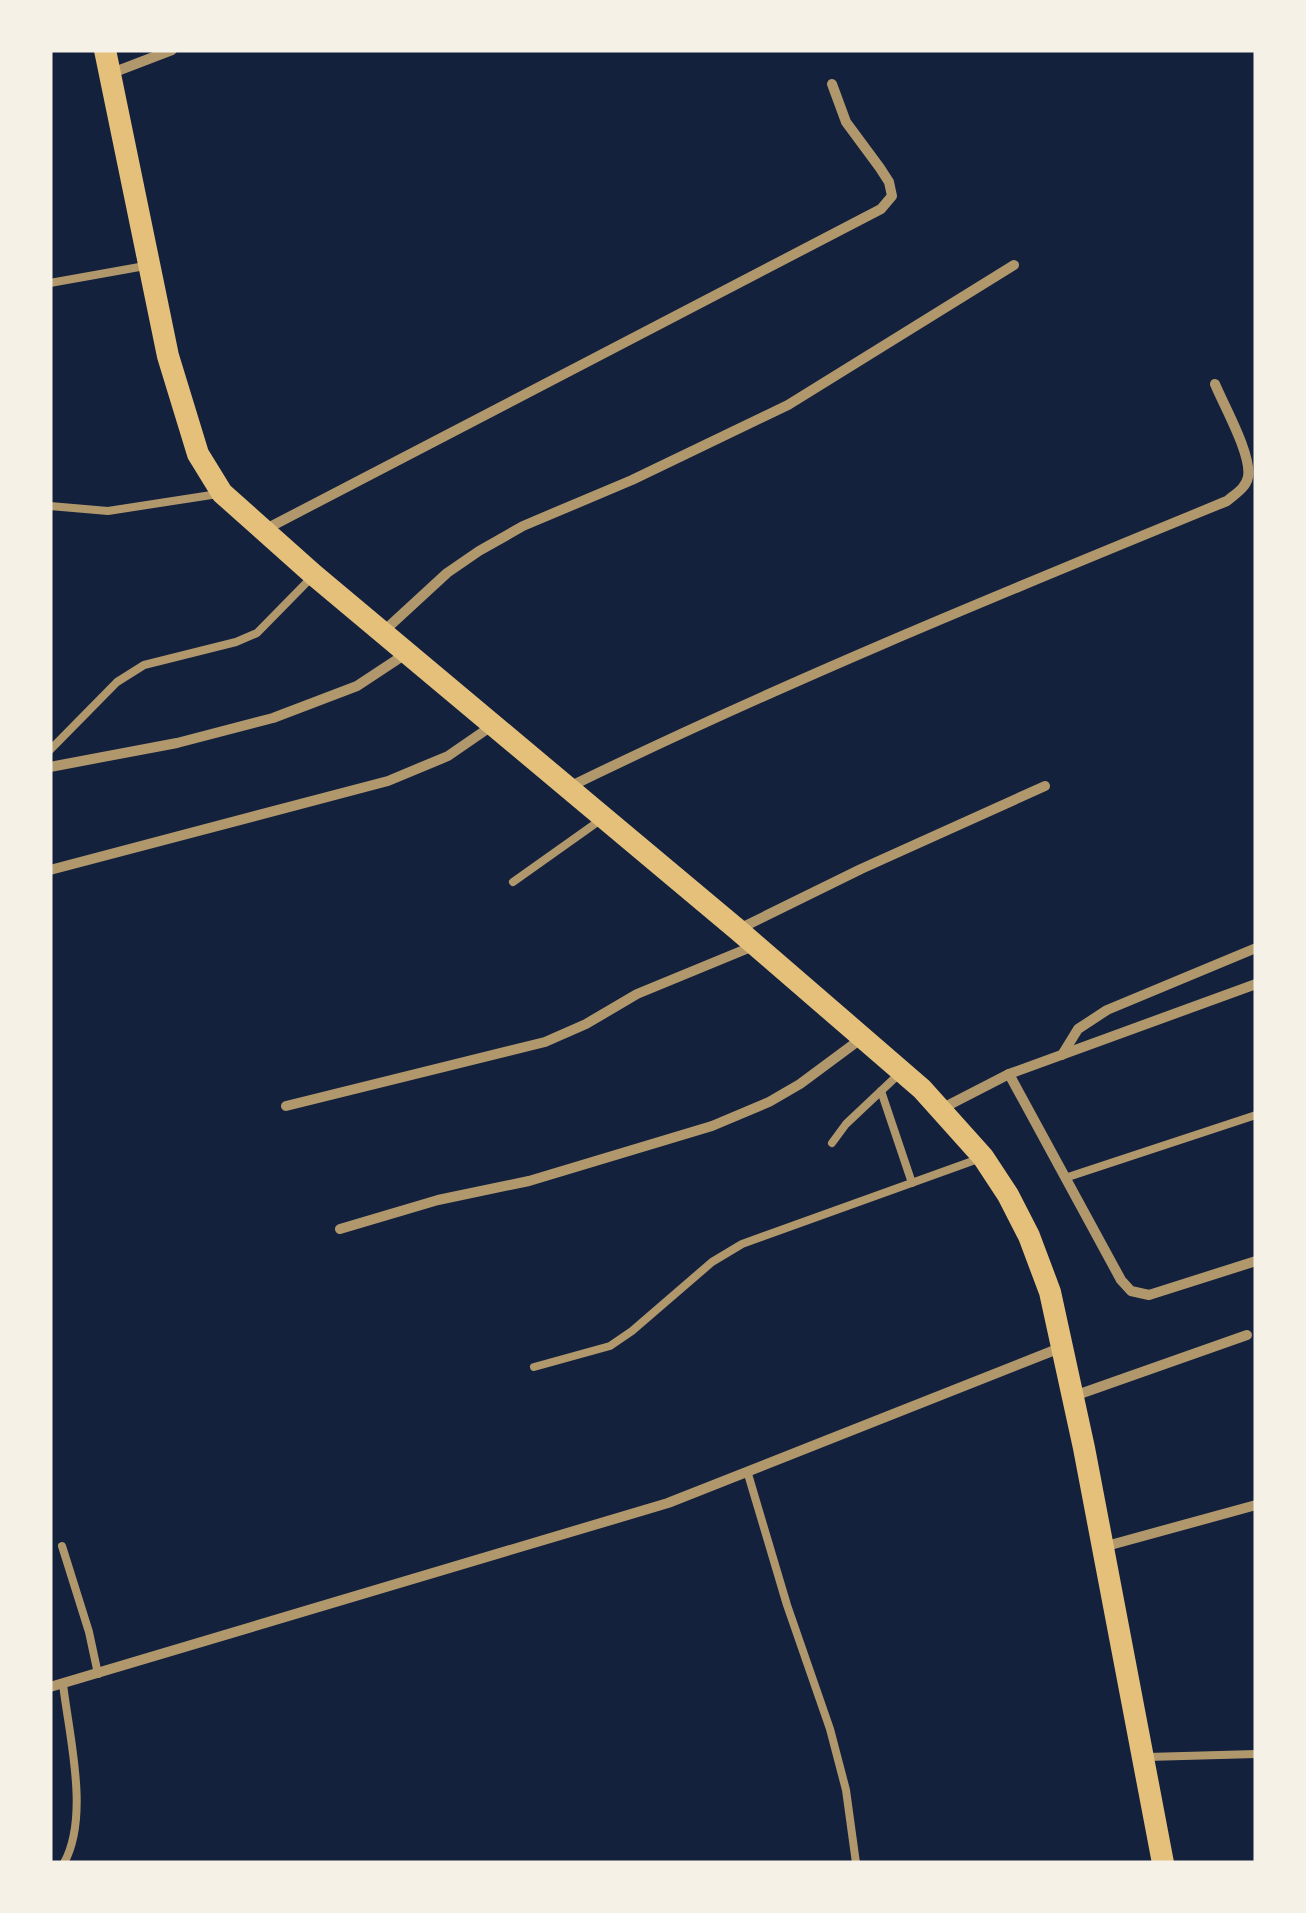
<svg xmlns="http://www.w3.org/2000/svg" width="1306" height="1913" viewBox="0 0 1306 1913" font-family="'IBM Plex Serif',serif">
	<rect width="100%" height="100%" fill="#14213d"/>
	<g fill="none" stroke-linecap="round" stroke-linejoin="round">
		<g stroke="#b1986c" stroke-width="8">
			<polyline points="50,283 145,266"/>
			<polyline points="50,506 108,511 218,494"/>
			<polyline points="50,750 117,682 144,665 236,642 257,633 313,576"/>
			<polyline points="513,882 599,821"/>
			<polyline points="881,1091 912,1183"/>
			<polyline points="832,1143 846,1124 899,1074"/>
			<polyline points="1068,1177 1256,1115"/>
			<polyline points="534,1367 610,1346 632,1331 712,1262 742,1244 981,1158"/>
			<polyline points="748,1474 787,1605 830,1729 846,1790 856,1863"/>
			<polyline points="62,1546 89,1632 98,1674"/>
			<path d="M 63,1684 C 69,1736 90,1816 64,1863"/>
			<polyline points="1147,1757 1256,1754"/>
		</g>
		<g stroke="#b1986c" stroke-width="10">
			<polyline points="112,73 172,50"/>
			<polyline points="266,529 881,209 892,196 889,182 880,168 846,122 832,84"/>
			<polyline points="384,631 447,573 479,551 523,526 632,480 788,405 1014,265"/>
			<polyline points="50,767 177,743 273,718 357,686 407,653"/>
			<path d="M 569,787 C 784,682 1005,592 1227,501 C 1235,494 1246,488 1248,477 C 1252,455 1224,406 1215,384"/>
			<polyline points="50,870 388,781 448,756 493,725"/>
			<polyline points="739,929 861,869 1045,786"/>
			<polyline points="1062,1055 1078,1029 1107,1010 1256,948"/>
			<polyline points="1009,1074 1121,1280 1131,1291 1149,1295 1256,1261"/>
			<polyline points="286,1106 545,1042 586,1024 637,994 756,945"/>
			<polyline points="941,1109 1009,1074 1256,984"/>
			<polyline points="340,1229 438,1200 529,1181 712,1126 769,1102 800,1084 862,1038"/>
			<polyline points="1074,1396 1247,1335"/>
			<polyline points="1103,1547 1256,1505"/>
			<polyline points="50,1687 668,1503 1060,1348"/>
		</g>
		<polyline stroke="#e5c07b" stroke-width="22" points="105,50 168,356 198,454 222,493 314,575 738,930 922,1089 983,1157 1008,1195 1029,1236 1050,1292 1084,1448 1163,1863"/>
	</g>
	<rect width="1306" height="1913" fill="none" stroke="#f6f1e7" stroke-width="105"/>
</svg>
